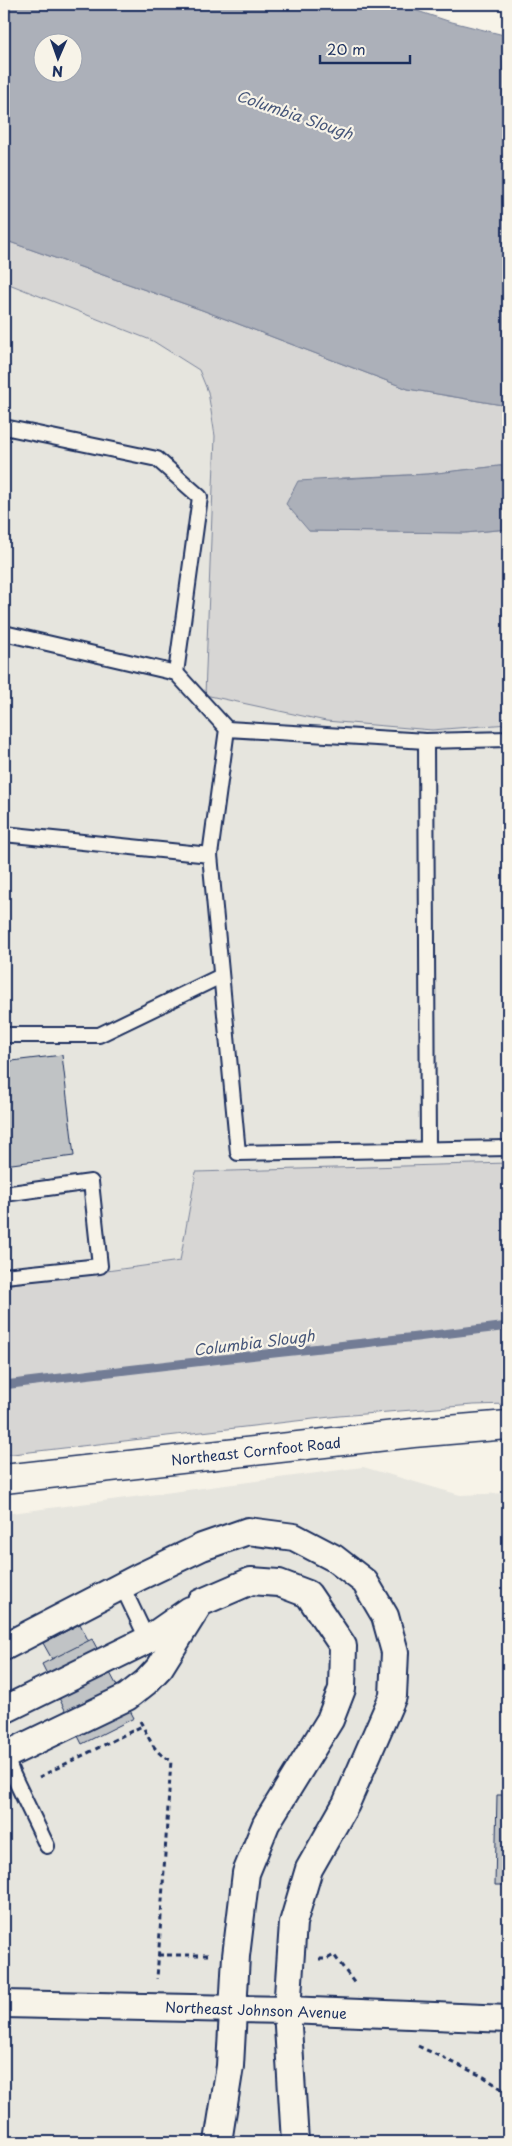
<svg xmlns="http://www.w3.org/2000/svg" width="512" height="2146" viewBox="0 0 512 2146" font-family="'Playpen Sans',sans-serif">
	<rect width="100%" height="100%" fill="#f7f3e8"/>
	<filter id="ink" filterUnits="userSpaceOnUse"><feTurbulence type="fractalNoise" baseFrequency=".02" numOctaves="2"/><feDisplacementMap in="SourceGraphic" scale="10" xChannelSelector="R" yChannelSelector="G"/><feConvolveMatrix kernelMatrix="1 2 1 2 8 2 1 2 1" color-interpolation-filters="sRGB"/></filter>
	<g filter="url(#ink)">
		<g fill="#e6e5de">
			<polygon points="4,282 153,341 199,370 208,392 215,436 206,695 432,730 508,724 508,1163 196,1172 180,1261 4,1285"/>
			<polygon points="363,1467 460,1495 508,1493 508,2142 4,2142 4,1514"/>
		</g>
		<g fill="#d7d6d4" stroke="#798299">
			<polygon points="4,240 202,310 408,389 508,406 508,465 428,474 341,478 309,531 465,533 508,529 508,724 432,730 326,721 205,695 215,436 208,392 199,370 153,341 4,282"/>
			<polygon points="508,1163 508,1404 473,1405 339,1416 4,1455 4,1285 180,1261 196,1172"/>
		</g>
		<g fill="#acb0b9" stroke="#727c95" fill-rule="evenodd">
			<path d="M 4,4 L 396,4 L 448,21 L 508,36 L 508,406 L 408,389 L 202,310 L 4,240 ZM 42,42 L 72,42 L 72,72 L 42,72 Z"/>
			<polygon points="508,465 508,529 465,533 309,531 286,504 298,481 428,474"/>
		</g>
		<g fill="none" stroke-linecap="round" stroke-linejoin="round">
			<path stroke="#727c95" stroke-width="9" d="M 4,1385 C 172,1363 340,1347 508,1326"/>
		</g>
		<g fill="#c0c3c5" stroke="#1b2f5e">
			<polygon points="62,1055 74,1156 4,1165 4,1062"/>
			<polygon points="80,1624 90,1644 53,1661 43,1643"/>
			<polygon points="92,1639 134,1718 82,1744 42,1664"/>
			<polygon points="497,1795 508,1795 508,1885 495,1885"/>
		</g>
		<g fill="none" stroke-linecap="round" stroke-linejoin="round">
			<defs>
				<g id="service">
					<polyline points="4,427 157,459 200,497 176,673"/>
					<polyline points="4,633 176,673 227,729 210,855 4,834"/>
					<polyline points="227,729 426,741 508,739"/>
					<polyline points="426,741 428,1149"/>
					<polyline points="210,855 238,1153 508,1148"/>
					<polyline points="4,1035 99,1035 221,976"/>
					<polyline points="4,1194 91,1182 100,1266 4,1276"/>
					<polyline points="122,1586 149,1643"/>
					<polyline points="4,1751 12,1773 47,1846"/>
				</g>
				<g id="minor">
					<polyline points="4,1647 139,1577 202,1547 248,1531 294,1537 334,1558 365,1582 385,1616 395,1652 393,1696 346,1804 309,1869 293,1923 287,2010 295,2142"/>
					<polyline points="4,1710 147,1640 190,1610"/>
					<polyline points="4,1756 127,1697 146,1682 160,1667 200,1603 251,1581 279,1583 308,1594 343,1646 342,1689 330,1720 266,1824 246,1873 236,1956 230,2066 218,2142"/>
					<polyline points="4,2004 287,2010 508,2019"/>
				</g>
				<polyline id="tertiary" points="4,1479 413,1433 508,1425"/>
			</defs>
			<use href="#service" stroke="#1b2f5e" stroke-width="18"/>
			<use href="#minor" stroke="#1b2f5e" stroke-width="30"/>
			<use href="#tertiary" stroke="#1b2f5e" stroke-width="31"/>
			<g stroke="#1b2f5e" stroke-width="3" stroke-dasharray="5 4" stroke-linecap="butt">
				<path d="M 140,1721 C 148,1735 154,1755 171,1760 L 157,1979"/>
				<polyline points="39,1777 142,1726"/>
				<polyline points="158,1955 208,1955"/>
				<polyline points="319,1959 327,1959 334,1955 355,1984"/>
				<polyline points="418,2046 484,2077 508,2093"/>
			</g>
			<use href="#service" stroke="#f7f3e8" stroke-width="14"/>
			<use href="#minor" stroke="#f7f3e8" stroke-width="26"/>
			<use href="#tertiary" stroke="#f7f3e8" stroke-width="28"/>
		</g>
	</g>
	<g text-anchor="middle" dominant-baseline="central" stroke-width="4.5" stroke-linejoin="round" paint-order="stroke">
		<g font-size="14" fill="#1b2f5e" stroke="#f7f3e8">
			<text transform="translate(256 1451) rotate(-6)">Northeast Cornfoot Road</text>
			<text transform="translate(256 2010) rotate(2)">Northeast Johnson Avenue</text>
		</g>
		<g font-size="15" font-style="italic" fill="#465679" stroke="#f7f3e8">
			<text transform="translate(295 114) rotate(19)">Columbia Slough</text>
			<text transform="translate(254 1342) rotate(-7)">Columbia Slough</text>
		</g>
	</g>
	<rect width="512" height="2146" fill="none" stroke="#f7f3e8" stroke-width="20"/>
	<rect x="10" y="10" width="492" height="2126" fill="none" stroke="#1b2f5e" stroke-width="2" filter="url(#ink)"/>
	<g transform="translate(58 58) rotate(182)"><circle r="24" fill="#f7f3e8" stroke="#9fa5b1"/>
	<path d="M0-4L9 19L0 12L-9 19Z" fill="#1b2f5e"/>
	<text y="-8" font-size="14" font-weight="bold" text-anchor="middle" fill="#1b2f5e">N</text>
	</g>
	<path d="M320 55v8h90v-8" fill="none" stroke="#1b2f5e" stroke-width="2.5"/>
	<text x="327" y="55" font-size="15" fill="#1b2f5e" stroke="#f7f3e8" stroke-width="4" paint-order="stroke">20 m</text>
</svg>
